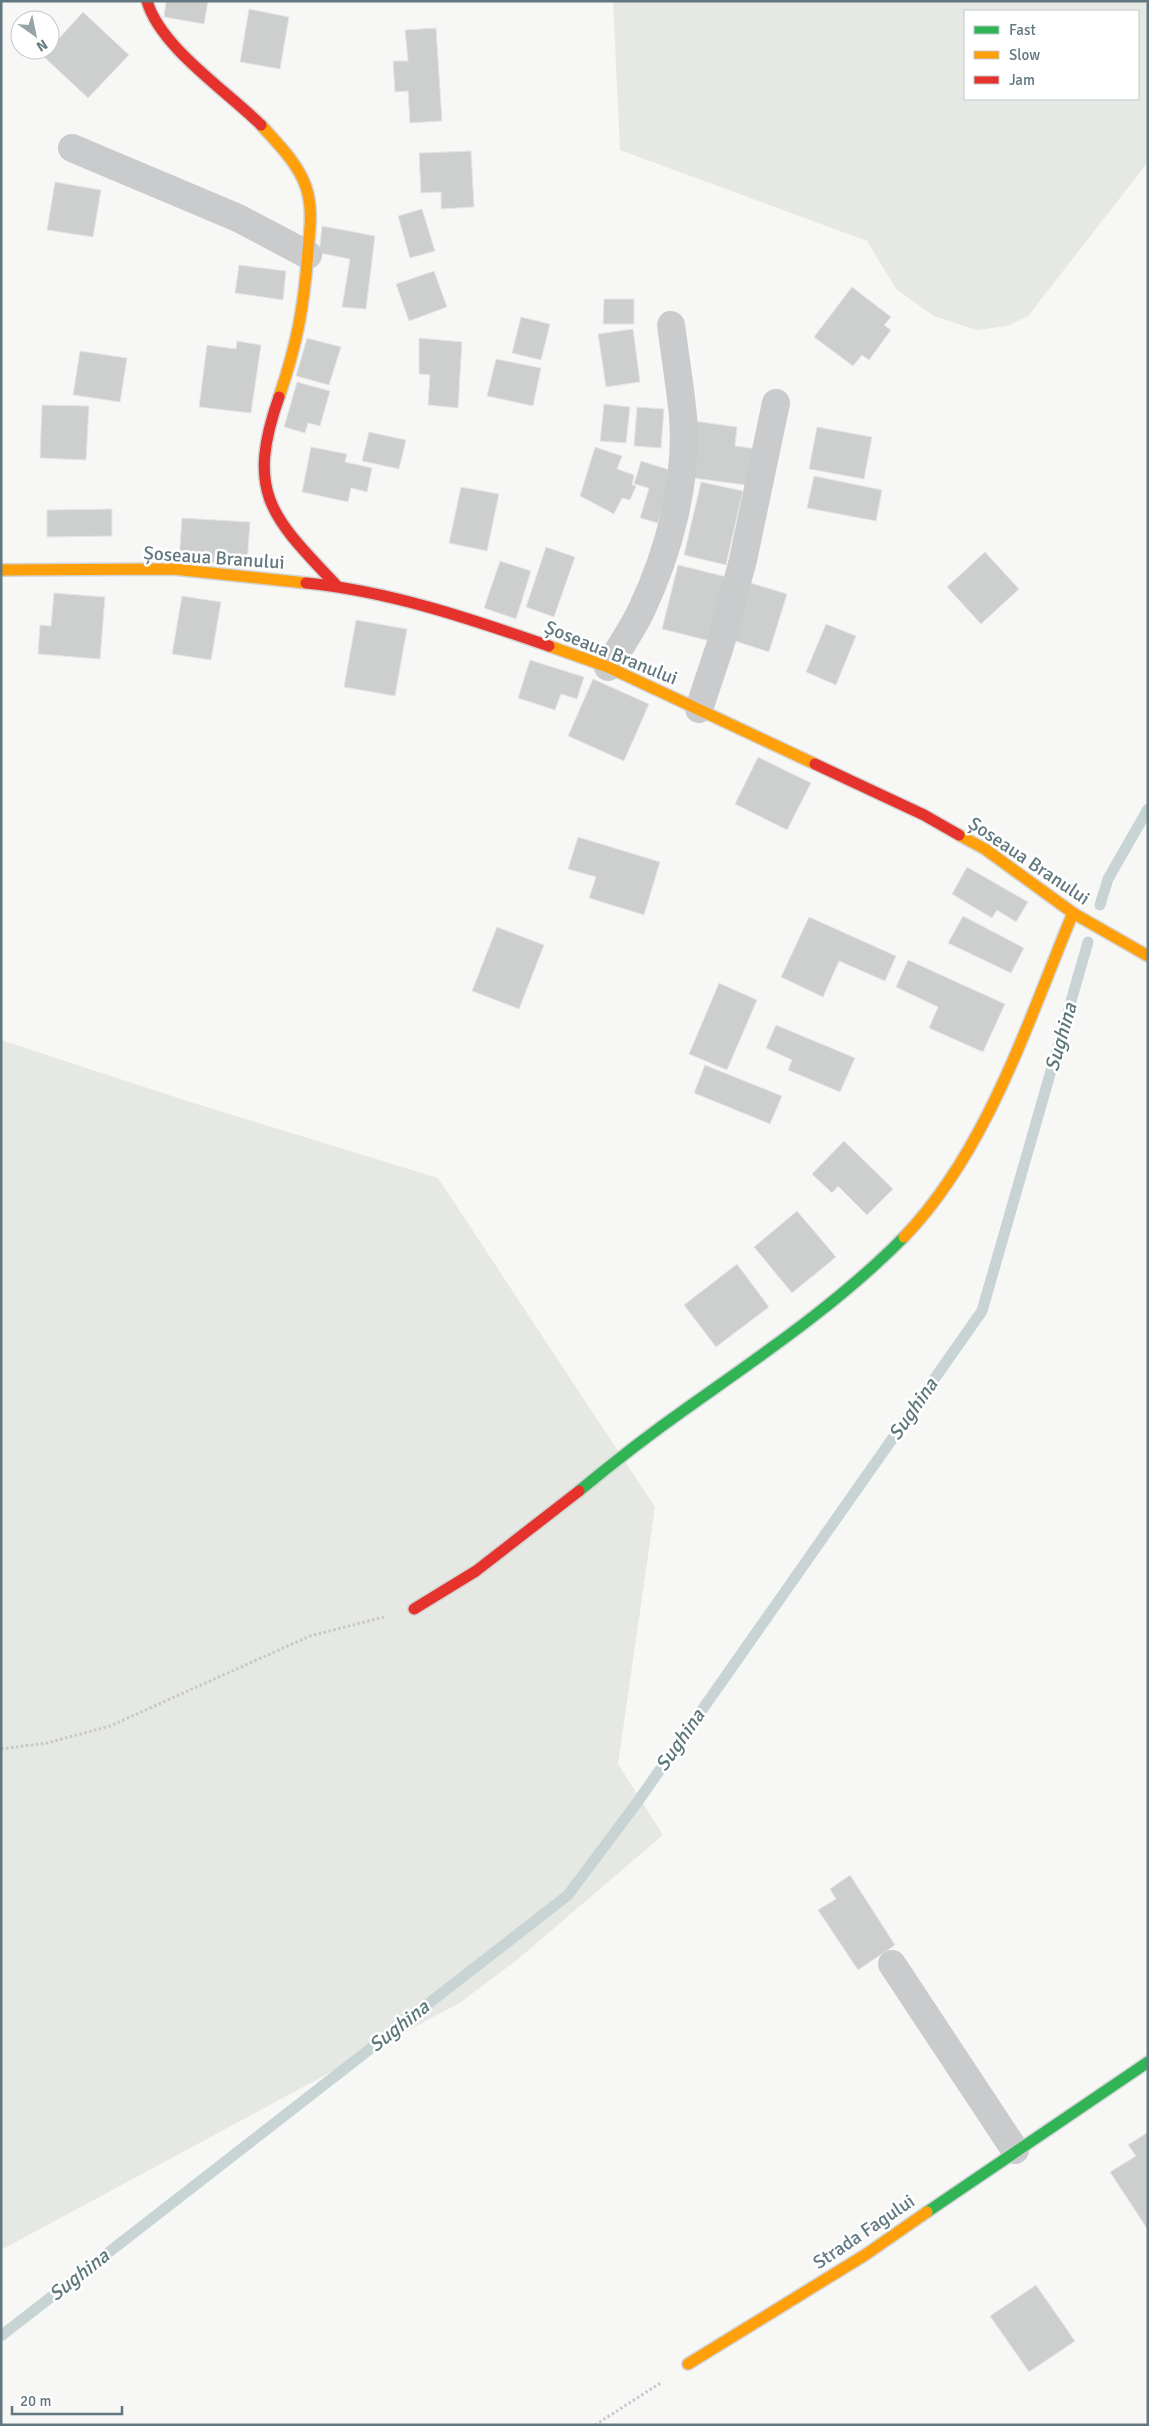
<svg xmlns="http://www.w3.org/2000/svg" width="1149" height="2426" viewBox="0 0 1149 2426" font-family="Signika,sans-serif">
	<rect width="100%" height="100%" fill="#f7f7f6"/>
	<g fill="#e6e8e3" fill-rule="evenodd">
		<path d="M 613,1 L 1148,1 L 1148,162 L 1028,316 L 1007,326 L 977,330 L 934,316 L 896,289 L 867,241 L 620,150 ZM 965,11 L 1138,11 L 1138,99 L 965,99 Z"/>
		<polygon points="1,1040 187,1101 438,1178 655,1507 618,1764 663,1835 517,1960 461,2002 1,2250"/>
	</g>
	<g fill="none" stroke-linecap="round" stroke-linejoin="round">
		<g stroke="#c8d4d4" stroke-width="11">
			<polyline points="1100,905 1108,879 1148,809"/>
			<polyline points="1,2336 568,1895 636,1804 982,1311 1088,942"/>
		</g>
	</g>
	<g fill="#cdcfcf" stroke="#e6e6e6">
		<polygon points="166,1 208,1 204,24 164,17"/>
		<polygon points="249,9 289,17 280,69 240,62"/>
		<polygon points="83,12 129,55 88,98 43,56"/>
		<polygon points="436,28 442,121 410,123 408,91 395,92 393,61 408,61 405,30"/>
		<polygon points="471,151 474,207 441,209 441,192 421,193 419,153"/>
		<polygon points="55,182 101,190 93,237 47,230"/>
		<polygon points="422,209 435,251 410,258 398,216"/>
		<polygon points="322,226 375,236 366,309 342,307 350,259 319,253"/>
		<polygon points="239,265 286,271 283,300 235,293"/>
		<polygon points="434,271 447,307 409,321 396,284"/>
		<polygon points="852,287 891,317 884,325 891,330 869,360 862,355 853,366 814,337"/>
		<polygon points="604,299 634,299 634,324 603,324"/>
		<polygon points="521,317 550,324 541,360 512,353"/>
		<polygon points="633,329 640,382 606,387 598,334"/>
		<polygon points="307,338 341,347 329,385 296,376"/>
		<polygon points="419,338 462,342 458,408 428,405 430,375 419,374"/>
		<polygon points="237,341 261,345 251,413 199,407 207,345 236,349"/>
		<polygon points="80,351 127,358 120,402 73,395"/>
		<polygon points="496,359 541,368 533,406 487,396"/>
		<polygon points="297,382 330,391 320,426 308,423 305,433 284,427"/>
		<polygon points="604,404 630,407 626,443 600,441"/>
		<polygon points="42,405 89,406 86,460 40,458"/>
		<polygon points="637,407 664,409 661,448 634,446"/>
		<polygon points="694,421 737,427 735,446 758,449 753,486 686,477"/>
		<polygon points="817,427 872,437 864,479 809,469"/>
		<polygon points="369,432 406,440 399,469 362,461"/>
		<polygon points="311,447 347,454 345,462 372,468 367,492 351,488 348,502 302,492"/>
		<polygon points="595,447 622,456 617,469 634,475 632,485 636,486 630,500 622,498 614,514 580,496"/>
		<polygon points="641,461 673,471 658,523 640,518 649,488 634,484"/>
		<polygon points="814,476 882,490 876,521 807,508"/>
		<polygon points="701,482 743,491 726,565 684,555"/>
		<polygon points="461,487 499,494 487,551 449,543"/>
		<polygon points="112,509 112,536 47,537 47,510"/>
		<polygon points="182,518 250,522 247,565 179,561"/>
		<polygon points="546,547 575,557 554,617 526,607"/>
		<polygon points="985,552 1019,589 981,624 947,587"/>
		<polygon points="500,561 531,571 516,619 484,608"/>
		<polygon points="678,565 727,577 710,641 662,629"/>
		<polygon points="751,583 787,594 769,652 732,640"/>
		<polygon points="54,593 105,597 100,659 38,654 40,625 51,626"/>
		<polygon points="182,596 221,602 211,660 172,654"/>
		<polygon points="356,620 407,629 395,696 344,687"/>
		<polygon points="826,624 856,636 836,685 806,672"/>
		<polygon points="530,660 584,677 577,699 561,694 555,710 518,698"/>
		<polygon points="593,679 649,704 624,761 568,736"/>
		<polygon points="758,757 811,783 787,830 735,804"/>
		<polygon points="578,837 660,862 644,915 589,898 596,877 568,869"/>
		<polygon points="967,867 1028,902 1016,922 997,910 992,918 952,894"/>
		<polygon points="963,916 1024,948 1011,973 948,943"/>
		<polygon points="809,917 896,956 885,981 839,961 823,997 781,977"/>
		<polygon points="497,927 544,945 519,1009 472,991"/>
		<polygon points="908,960 1005,1004 983,1052 929,1028 938,1007 896,987"/>
		<polygon points="719,983 757,1000 727,1070 689,1054"/>
		<polygon points="776,1025 855,1058 840,1092 788,1070 792,1060 766,1048"/>
		<polygon points="705,1065 782,1096 770,1124 694,1093"/>
		<polygon points="844,1141 893,1189 867,1215 838,1186 832,1193 812,1174"/>
		<polygon points="797,1211 836,1257 792,1293 754,1247"/>
		<polygon points="737,1264 769,1307 716,1347 684,1305"/>
		<polygon points="850,1875 895,1945 858,1970 818,1910 836,1899 830,1889"/>
		<polygon points="1148,2132 1148,2230 1110,2172 1136,2156 1128,2145"/>
		<polygon points="1036,2285 1075,2341 1029,2372 990,2316"/>
	</g>
	<g fill="none" stroke-linecap="round" stroke-linejoin="round">
		<defs>
			<g id="fast">
				<path d="M 579,1491 C 614,1462 650,1434 687,1408 C 763,1354 839,1303 904,1237"/>
				<polyline points="927,2212 1148,2062"/>
			</g>
			<g id="slow">
				<path d="M 261,125 C 277,143 298,163 306,187 C 313,208 310,229 308,251 C 304,307 297,344 279,397"/>
				<polyline points="1,570 173,569 306,583"/>
				<polyline points="549,646 608,667 815,764"/>
				<polyline points="959,835 985,849 1073,913 1148,956"/>
				<path d="M 904,1237 C 987,1151 1028,1021 1073,913"/>
				<polyline points="688,2364 865,2255 927,2212"/>
			</g>
			<g id="jam">
				<path d="M 147,1 C 160,47 227,91 261,125"/>
				<path d="M 279,397 C 245,494 272,517 337,586"/>
				<path d="M 306,583 C 389,591 471,619 549,646"/>
				<polyline points="815,764 924,815 959,835"/>
				<polyline points="414,1609 476,1571 579,1491"/>
			</g>
		</defs>
		<use href="#fast" stroke="#d2d4d4" stroke-width="14"/>
		<use href="#slow" stroke="#d2d4d4" stroke-width="14"/>
		<use href="#jam" stroke="#d2d4d4" stroke-width="14"/>
		<g stroke="#c7c8c9" stroke-width="3" stroke-dasharray="2.5 2.5" stroke-linecap="butt">
			<polyline points="1,1749 47,1743 110,1726 310,1636 384,1617"/>
			<polyline points="595,2425 662,2382"/>
		</g>
		<g stroke="#c9cbcc" stroke-width="28">
			<polyline points="72,148 238,218 308,255"/>
			<path d="M 608,667 C 619,648 632,630 641,611 C 669,552 688,482 683,416 C 680,386 675,355 671,325"/>
			<polyline points="699,709 720,646 743,560 776,403"/>
			<polyline points="892,1964 1015,2150"/>
		</g>
		<use href="#fast" stroke="#30b455" stroke-width="11"/>
		<use href="#slow" stroke="#ff9f0a" stroke-width="11"/>
		<use href="#jam" stroke="#e5322d" stroke-width="11"/>
	</g>
	<g text-anchor="middle" dominant-baseline="central" stroke-width="5" stroke-linejoin="round" paint-order="stroke">
		<g font-size="19" fill="#627880" stroke="#fff">
			<text transform="translate(214 558) rotate(4)">Șoseaua Branului</text>
			<text transform="translate(611 653) rotate(22)">Șoseaua Branului</text>
			<text transform="translate(1029 861) rotate(34)">Șoseaua Branului</text>
			<text transform="translate(864 2232) rotate(-34)">Strada Fagului</text>
		</g>
		<g font-size="20" font-style="italic" fill="#5d787b" stroke="#fff">
			<text transform="translate(1061 1037) rotate(-74)">Sughina</text>
			<text transform="translate(913 1409) rotate(-55)">Sughina</text>
			<text transform="translate(680 1740) rotate(-55)">Sughina</text>
			<text transform="translate(399 2026) rotate(-38)">Sughina</text>
			<text transform="translate(79 2275) rotate(-38)">Sughina</text>
		</g>
	</g>
	<rect width="1149" height="2426" fill="none" stroke="#627880" stroke-width="5"/>
	<rect x="964" y="10" width="175" height="90" fill="#ffffff" stroke="#c0c9cc"/>
	<rect x="974" y="26" width="25" height="8" fill="#30b455" stroke="#c0c9cc"/>
	<text x="1009" y="35" font-size="15" fill="#627880">Fast</text>
	<rect x="974" y="51" width="25" height="8" fill="#ff9f0a" stroke="#c0c9cc"/>
	<text x="1009" y="60" font-size="15" fill="#627880">Slow</text>
	<rect x="974" y="76" width="25" height="8" fill="#e5322d" stroke="#c0c9cc"/>
	<text x="1009" y="85" font-size="15" fill="#627880">Jam</text>
	<g transform="translate(35 35) rotate(147)"><circle r="24" fill="#ffffff" stroke="#c0c9cc"/>
	<path d="M0-4L9 19L0 12L-9 19Z" fill="#96a4a9"/>
	<text y="-8" font-size="14" font-weight="bold" text-anchor="middle" fill="#627880">N</text>
	</g>
	<path d="M12 2406v8h110v-8" fill="none" stroke="#627880" stroke-width="2.5"/>
	<text x="20" y="2406" font-size="15" fill="#627880" stroke="#ffffff" stroke-width="4" paint-order="stroke">20 m</text>
</svg>
